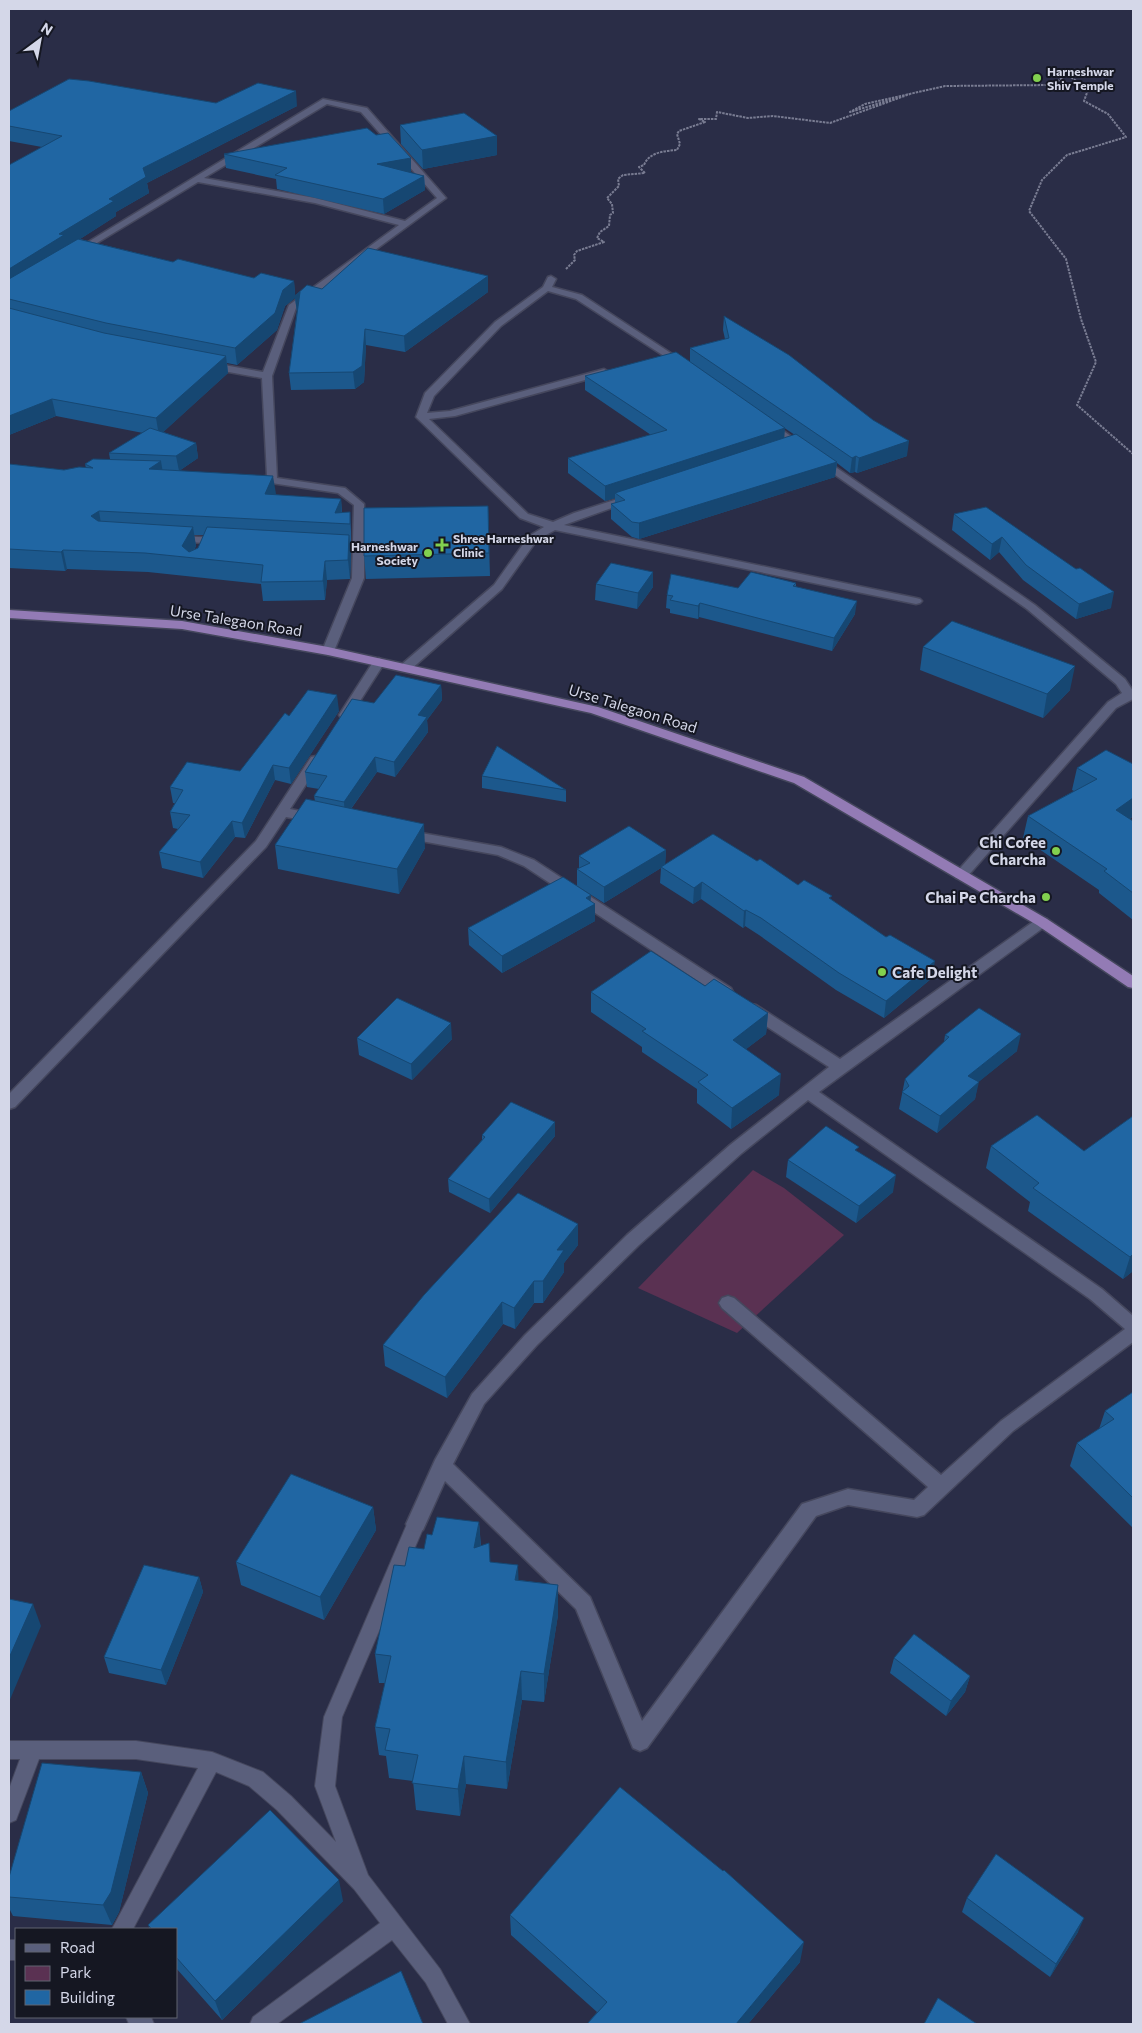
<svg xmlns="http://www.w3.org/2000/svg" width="1142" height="2033" viewBox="0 0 1142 2033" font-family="Commissioner,sans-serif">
	<rect width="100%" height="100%" fill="#2a2d47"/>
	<polygon fill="#5a3152" points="753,1170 784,1188 844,1235 737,1333 638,1288"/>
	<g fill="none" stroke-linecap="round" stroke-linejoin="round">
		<defs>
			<g id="service">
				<polygon points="416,1516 422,1519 425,1524 342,1717 335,1786 368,1875 440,1969 470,2024 448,2024 426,1983 392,1940 277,2024 250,2024 253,2017 380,1923 354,1889 277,1810 249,1786 216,1772 133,1929 112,1929 198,1768 136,1759 39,1759 16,1820 9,1823 9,1789 20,1759 9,1759 9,1741 136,1741 212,1752 263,1772 291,1796 336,1842 315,1786 324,1717 407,1524 410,1519"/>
				<rect x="9" y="1940" width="7" height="20"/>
				<polygon points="126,2017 151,2017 154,2024 129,2024"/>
			</g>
			<g id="minor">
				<path d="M 323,99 L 367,108 L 446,198 L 296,308 L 272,376 L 277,478 L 345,488 L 364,504 L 364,578 L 334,651 L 328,655 L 322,651 L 352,578 L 354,505 L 338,493 L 258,481 L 257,479 L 258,477 L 267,476 L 262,378 L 207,368 L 202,365 L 207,362 L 263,372 L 289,305 L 399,225 L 315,203 L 198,182 L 77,255 L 71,255 L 70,253 ZM 327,104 L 361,112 L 437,198 L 405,221 L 315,198 L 204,178 Z"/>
				<polygon points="551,276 556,279 552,287 582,295 689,365 684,368 681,367 576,299 548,291 501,326 434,396 427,413 450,411 604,369 609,372 607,374 455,416 429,419 528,514 553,522 574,513 630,495 634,496 635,498 634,500 564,525 916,598 920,599 922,601 920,603 916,604 555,530 537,540 502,589 409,671 401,671 399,668 401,665 494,585 529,536 544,527 520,518 416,417 425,393 495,322 543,287 548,277"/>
				<polygon points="769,421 1035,605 1125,679 1133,691 1133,699 1116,708 966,878 956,878 954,875 1108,702 1122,693 1116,684 1027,609 765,426 764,424"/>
				<polygon points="175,536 222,538 228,541 222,544 171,541 169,539 171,537"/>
				<polygon points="379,658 385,662 351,715 345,719 341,718 339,715 373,662"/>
				<polygon points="316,756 322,760 290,809 320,815 322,818 320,821 315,822 286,817 266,847 15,1107 9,1109 9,1094 256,841 311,757"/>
				<polygon points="404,830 501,847 534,860 731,988 733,992 731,996 721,996 524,866 498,855 399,837 397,834"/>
				<path d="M 1042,917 L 1047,919 L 1049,922 L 1047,925 L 819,1092 L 1102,1289 L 1133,1316 L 1133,1342 L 1013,1431 L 924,1515 L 917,1517 L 848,1505 L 816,1516 L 647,1748 L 640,1751 L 633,1748 L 576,1609 L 445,1481 L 423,1530 L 416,1532 L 409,1530 L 406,1524 L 435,1460 L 472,1394 L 525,1335 L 627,1235 L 730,1145 L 829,1067 L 746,1013 L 744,1009 L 746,1005 L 751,1004 L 756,1005 L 840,1059 L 1037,919 ZM 808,1100 L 1090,1299 L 1125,1329 L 1001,1421 L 941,1475 L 734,1298 L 728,1296 L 722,1298 L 719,1303 L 722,1308 L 928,1487 L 914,1500 L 848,1489 L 802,1504 L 642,1721 L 590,1597 L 453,1464 L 484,1404 L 537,1345 L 639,1245 L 742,1153 Z"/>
			</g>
			<polygon id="trunk" points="9,610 182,621 328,647 598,707 804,777 1047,919 1133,976 1133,988 1128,987 1037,925 794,783 591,713 328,655 182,629 9,618"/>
		</defs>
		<use href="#service" stroke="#45475d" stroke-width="2"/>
		<use href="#minor" stroke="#45475d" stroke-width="3"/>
		<use href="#trunk" stroke="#45475d" stroke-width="3"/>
		<path stroke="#797c92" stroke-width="2" stroke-dasharray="2.5 1" stroke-linecap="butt" d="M 566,269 L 575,260 L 574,255 L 577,251 L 604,242 L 597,238 L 600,232 L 609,226 L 610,215 L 613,213 L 612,204 L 607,198 L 619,186 L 618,179 L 623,175 L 645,173 L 639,167 L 644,165 C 649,152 665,151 677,150 L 680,144 L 677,134 L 679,131 L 705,122 L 699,119 L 716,119 L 717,112 L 748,118 L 773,116 L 830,123 L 910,94 L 850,112 L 865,104 L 945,86 L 1053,85 L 1067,74 L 1088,90 L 1084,101 L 1108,114 L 1126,137 L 1067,155 L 1042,180 L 1029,211 L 1066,259 L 1081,319 L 1096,362 L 1077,405 L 1133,454"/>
		<use href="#service" fill="#5a5f7c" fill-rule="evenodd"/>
		<use href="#minor" fill="#5a5f7c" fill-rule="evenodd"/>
		<use href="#trunk" fill="#937bb5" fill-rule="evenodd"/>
	</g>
	<g fill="#1c588c" fill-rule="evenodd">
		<path d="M 216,103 L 297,106 L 147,183 L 149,193 L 116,212 L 116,216 L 80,239 L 173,262 L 254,278 L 294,281 L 295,295 L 322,289 L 488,292 L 405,352 L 366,345 L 364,382 L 355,389 L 291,390 L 289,373 L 297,311 L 297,312 L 295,298 L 285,306 L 277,330 L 237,365 L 227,363 L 228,373 L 163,432 L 196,443 L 198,458 L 179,471 L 275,495 L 341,499 L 342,512 L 350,512 L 351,531 L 351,543 L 350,543 L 351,554 L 350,579 L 327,580 L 325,600 L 263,601 L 261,584 L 148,572 L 67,569 L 65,571 L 9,568 L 9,464 L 64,470 L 86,468 L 85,464 L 110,459 L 109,453 L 143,433 L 56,416 L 9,435 L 9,165 L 42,147 L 9,141 L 9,111 ZM 194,535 L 204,535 L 198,548 L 194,550 L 196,546 Z"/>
		<polygon points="400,125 497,155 423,169 401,144"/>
		<polygon points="224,154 411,172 409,172 424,176 425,190 384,214 277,189 276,179 226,168"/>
		<path d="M 724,316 L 907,456 L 857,473 L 855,472 L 850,473 L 837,463 L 835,477 L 639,539 L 632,537 L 611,519 L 611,504 L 615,503 L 615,498 L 605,501 L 568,473 L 568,458 L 651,435 L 585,390 L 585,376 L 690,362 L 690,348 L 725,339 L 723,330 ZM 768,417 L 795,435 L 784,438 Z"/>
		<polygon points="488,506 490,576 366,579 364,556"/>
		<polygon points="954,514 1076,569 1111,608 1076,619 1023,580 999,552 990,560 952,530"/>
		<polygon points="653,572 653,587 637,609 595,600 596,584"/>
		<polygon points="796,583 796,587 855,614 832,651 699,617 698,619 670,613 670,609 666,608 667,595"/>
		<polygon points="923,647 1070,690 1043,718 920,670"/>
		<polygon points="441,685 442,700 427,720 428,732 395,777 377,772 351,809 425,848 399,894 278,869 275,845 315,801 314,796 319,789 307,787 305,772 374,703"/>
		<polygon points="339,711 291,784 275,780 245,838 235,837 203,878 162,868 159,852 178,829 173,828 170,812 175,803 173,803 170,787 240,771 289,716"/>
		<polygon points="1133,764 1133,816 1130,819 1133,821 1133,920 1099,893 1099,890 1023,838 1028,816 1074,791 1072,790 1077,768"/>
		<polygon points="482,776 566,790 566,802 482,788"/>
		<polygon points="666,850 665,864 757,861 798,885 831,899 932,978 884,1018 836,990 759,935 745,926 743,928 701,899 693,904 660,883 661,868 604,903 577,886 577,869 579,868 579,856"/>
		<polygon points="591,895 590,901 595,904 595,921 502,973 469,945 468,928"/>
		<polygon points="705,986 768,1013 766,1034 746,1049 779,1095 731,1129 697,1103 697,1089 642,1052 642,1047 591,1012 591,992"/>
		<polygon points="945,1035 1017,1051 978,1082 975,1099 937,1133 899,1109 905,1079 944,1042"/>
		<polygon points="357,1038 452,1039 412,1080 359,1055"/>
		<polygon points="1133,1116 1133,1271 1123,1279 1028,1211 1030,1202 986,1168 991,1146 1084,1151"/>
		<polygon points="555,1122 555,1136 490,1213 449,1192 448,1179 482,1140 482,1135"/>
		<polygon points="859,1152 893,1192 856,1223 786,1177 788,1160"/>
		<polygon points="578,1224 578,1245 564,1263 564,1272 543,1303 534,1303 515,1329 503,1324 447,1398 385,1366 383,1345"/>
		<polygon points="1133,1392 1133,1528 1070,1466 1077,1443 1099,1429 1105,1411"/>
		<polygon points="373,1507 376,1530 324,1620 241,1585 236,1562"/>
		<polygon points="479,1522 481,1546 490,1562 518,1565 518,1580 558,1585 558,1615 544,1702 522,1700 507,1789 466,1784 460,1816 416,1810 413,1781 389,1778 386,1756 379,1755 375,1727 385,1683 379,1683 375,1654 405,1566 424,1549 432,1535"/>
		<polygon points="199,1577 203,1592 166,1685 109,1673 104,1657"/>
		<polygon points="894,1658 970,1676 965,1692 946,1716 890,1673"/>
		<polygon points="141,1772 148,1793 119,1912 112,1925 13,1916 9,1908 9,1877"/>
		<polygon points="967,1898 1078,1932 1050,1977 962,1912"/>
		<polygon points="343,1901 222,2020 176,1968 176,1929 150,1929 148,1925"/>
		<polygon points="510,1915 800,1962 748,2024 587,2024 597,2012 511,1935"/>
	</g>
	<g fill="#164772">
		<polygon points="296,91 297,106 147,183 149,193 116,212 116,216 66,248 9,287 9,269 109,199 143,168"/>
		<polygon points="497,136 497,155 423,169 422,150"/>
		<polygon points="411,158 411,172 378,178 377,164"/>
		<polygon points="424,176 425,190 384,214 383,199"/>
		<polygon points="488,276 488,292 405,352 404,336"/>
		<polygon points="294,281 295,295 300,292 301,308 297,312 295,298 285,306 277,330 237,365 235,348 283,290"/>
		<polygon points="365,329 366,345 364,382 355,389 353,372"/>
		<polygon points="226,356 228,373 159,436 156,418"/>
		<polygon points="52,399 56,416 9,435 9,416"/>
		<polygon points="785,428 784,442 615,493 615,498 605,501 605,486"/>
		<polygon points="909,441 907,456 857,473 859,458"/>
		<polygon points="196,443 198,458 179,471 176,456"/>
		<polygon points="856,456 855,472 850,473 852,458"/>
		<polygon points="161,461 164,480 149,469"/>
		<polygon points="837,462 835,477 639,539 639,523"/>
		<polygon points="273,476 276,494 268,513 265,494"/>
		<polygon points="341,499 342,518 335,513"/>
		<polygon points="99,511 102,530 91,516"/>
		<polygon points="193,527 196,546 189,558 182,546"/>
		<polygon points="349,535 351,554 350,579 348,560"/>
		<polygon points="1002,537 999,552 990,560 992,544"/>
		<polygon points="63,550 67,569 65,571 61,552"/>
		<polygon points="325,561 327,580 325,600 323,581"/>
		<polygon points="653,572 653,587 637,609 638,593"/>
		<polygon points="1114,592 1111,608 1076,619 1079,604"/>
		<polygon points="857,601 855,614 832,651 834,638"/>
		<polygon points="700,603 699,617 698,619 698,606"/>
		<polygon points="1075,666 1070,690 1043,718 1047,694"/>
		<polygon points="441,685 442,700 427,720 428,732 395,777 394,762 418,715"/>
		<polygon points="337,695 339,711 291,784 289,768"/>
		<polygon points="375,757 377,772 345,817 344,802"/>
		<polygon points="273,765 275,780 245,838 242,823"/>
		<polygon points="1133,798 1133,816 1110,832 1116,810"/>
		<polygon points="232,821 235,837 203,878 200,862"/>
		<polygon points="424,824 425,848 399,894 397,869"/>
		<polygon points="666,850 665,866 661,867 661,868 604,903 604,887"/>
		<polygon points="702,882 701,899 693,904 694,888"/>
		<polygon points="591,895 590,907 595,904 595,921 502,973 502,956"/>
		<polygon points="746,910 745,926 743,928 744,911"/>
		<polygon points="935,961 932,978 884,1018 886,1001"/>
		<polygon points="768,1013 766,1034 732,1060 733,1040"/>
		<polygon points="451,1023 452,1039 412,1080 411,1064"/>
		<polygon points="1021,1034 1017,1051 965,1093 968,1076"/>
		<polygon points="781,1074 779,1095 731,1129 732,1108"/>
		<polygon points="979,1082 975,1099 937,1133 940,1116"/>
		<polygon points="555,1122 555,1136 490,1213 489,1199"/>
		<polygon points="896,1175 893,1192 856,1223 859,1206"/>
		<polygon points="578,1224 578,1245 564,1263 564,1272 543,1303 543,1281 557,1250"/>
		<polygon points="1133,1254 1133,1271 1123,1279 1130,1257"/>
		<polygon points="534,1281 534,1303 515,1329 514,1308"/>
		<polygon points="502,1302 503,1324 447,1398 445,1377"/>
		<polygon points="373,1507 376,1530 324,1620 320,1597"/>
		<polygon points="479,1522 481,1552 474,1548"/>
		<polygon points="518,1565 519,1594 515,1580"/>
		<polygon points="199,1577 203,1592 166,1685 161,1670"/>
		<polygon points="558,1585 558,1615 544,1702 544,1674"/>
		<polygon points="33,1604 41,1626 9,1702 9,1658"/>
		<polygon points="521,1671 522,1700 507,1789 506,1762"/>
		<polygon points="970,1676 965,1692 946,1716 951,1701"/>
		<polygon points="464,1756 466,1784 460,1816 458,1789"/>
		<polygon points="141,1772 148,1793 119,1912 112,1925 103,1905"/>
		<polygon points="339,1880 343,1901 222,2020 215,2001"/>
		<polygon points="1084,1918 1078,1932 1050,1977 1056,1964"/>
		<polygon points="804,1942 800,1962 748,2024 736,2024"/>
	</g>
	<g fill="#2066a3" stroke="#164772">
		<polygon points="69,79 89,81 216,103 258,83 296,91 143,168 146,177 109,199 114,201 59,234 64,235 9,269 9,165 62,136 9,126 9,111"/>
		<polygon points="464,113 497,136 422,150 400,125"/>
		<polygon points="367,128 376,135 388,133 411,158 377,164 424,176 383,199 275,175 287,168 224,154"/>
		<polygon points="78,239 173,262 178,259 254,278 261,273 294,281 283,290 275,313 235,348 106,323 9,299 9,279"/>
		<polygon points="368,248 488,276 404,336 365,329 362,366 353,372 289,373 300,292 295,296 307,285 322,289"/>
		<polygon points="9,308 104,333 226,356 156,418 52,399 9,416"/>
		<polygon points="724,316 789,355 873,420 909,441 859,458 856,456 852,458 690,348 729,338"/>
		<polygon points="676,352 785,428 605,486 568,458 667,430 585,376"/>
		<polygon points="150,428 196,443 176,456 109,453"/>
		<polygon points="796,434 837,462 639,523 632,522 611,504 625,500 615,493"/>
		<polygon points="93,459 161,461 149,469 273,476 265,494 341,499 335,513 350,512 350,524 99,511 91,516 98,521 193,527 182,546 189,552 198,548 207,527 349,535 348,560 325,561 323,581 261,582 263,565 145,553 63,550 61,552 9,549 9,464 64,470 79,467 93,468 85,464"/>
		<polygon points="488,506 489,553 364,556 364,508"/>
		<polygon points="986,507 1076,569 1080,568 1114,592 1079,604 1026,565 1002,537 992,544 954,514"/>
		<polygon points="611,563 653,572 638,593 596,584"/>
		<polygon points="751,572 796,583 793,586 857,601 834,638 700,603 698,606 670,600 673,596 667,595 671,574 738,588"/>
		<polygon points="952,621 1075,666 1047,694 923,647"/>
		<polygon points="396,675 441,685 418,715 427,717 394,762 375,757 344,802 314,796 327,776 305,772 352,699 374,703"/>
		<polygon points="308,690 337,695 289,768 273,765 242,823 232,821 200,862 159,852 190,815 170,812 183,790 170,787 187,762 240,771 285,713 289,716"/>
		<polygon points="497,746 566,790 482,776"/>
		<polygon points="1106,750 1133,764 1133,798 1116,810 1133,821 1133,893 1104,871 1107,869 1028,816 1097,779 1077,768"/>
		<polygon points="306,799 424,824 397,869 275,845"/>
		<polygon points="629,826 666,850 604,887 577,869 590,863 579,856"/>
		<polygon points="713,834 757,861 760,859 798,885 804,880 832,896 829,898 886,937 890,935 935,961 886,1001 839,973 761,918 746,910 744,911 702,882 694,888 661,867"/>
		<polygon points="563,877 591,895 586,898 595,904 502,956 468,928"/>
		<polygon points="651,951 705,986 714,979 768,1013 733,1040 781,1074 732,1108 698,1082 708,1075 642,1031 646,1029 591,992"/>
		<polygon points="397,998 451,1023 411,1064 357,1038"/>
		<polygon points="979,1008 1021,1034 968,1076 979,1082 940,1116 902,1092 909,1086 905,1079 949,1037 945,1035"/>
		<polygon points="511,1102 555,1122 489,1199 448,1179 485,1137 482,1135"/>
		<polygon points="1037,1115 1084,1151 1133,1116 1133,1254 1130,1257 1033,1188 1039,1183 991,1146"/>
		<polygon points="826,1126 859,1147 855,1150 896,1175 859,1206 788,1160"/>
		<polygon points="518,1193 578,1224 557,1250 564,1250 543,1281 534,1281 514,1308 502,1302 445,1377 383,1345 424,1295"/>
		<polygon points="1133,1392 1133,1498 1077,1443 1114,1419 1105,1411"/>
		<polygon points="291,1474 373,1507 320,1597 236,1562"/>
		<polygon points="437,1517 479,1522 474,1548 489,1543 490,1562 518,1565 515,1580 558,1585 544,1674 521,1671 506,1762 464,1756 458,1789 412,1783 418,1755 385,1750 390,1729 375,1727 391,1656 375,1654 394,1565 405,1566 409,1547 424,1549 427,1534 432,1535"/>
		<polygon points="144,1565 199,1577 161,1670 104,1657"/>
		<polygon points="9,1599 33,1604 9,1658"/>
		<polygon points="914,1634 970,1676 951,1701 894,1658"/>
		<polygon points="42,1763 141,1772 111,1892 103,1905 9,1897 9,1877"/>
		<polygon points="620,1787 723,1871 724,1870 804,1942 736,2024 587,2024 607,2002 510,1915"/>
		<polygon points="270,1810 339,1880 215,2001 176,1957 176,1929 152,1929 148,1925"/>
		<polygon points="996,1854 1084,1918 1056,1964 967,1898"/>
		<polygon points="401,1971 423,2024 299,2024"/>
		<polygon points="938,1998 977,2024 924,2024"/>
	</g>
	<g fill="#82d04f" stroke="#151722" stroke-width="2">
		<circle cx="1037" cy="78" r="5"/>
		<path d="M439.5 537.5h5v5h5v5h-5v5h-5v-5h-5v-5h5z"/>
		<circle cx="428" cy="553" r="5"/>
		<circle cx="1056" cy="851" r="5"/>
		<circle cx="1046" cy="897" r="5"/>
		<circle cx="882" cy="972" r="5"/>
	</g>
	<g text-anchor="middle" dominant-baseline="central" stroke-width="4" stroke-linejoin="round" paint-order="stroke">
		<g font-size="12" font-weight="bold" fill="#d4d7e8" stroke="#151722" text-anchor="start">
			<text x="1047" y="71">Harneshwar<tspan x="1047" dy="14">Shiv Temple</tspan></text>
			<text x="453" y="538">Shree Harneshwar<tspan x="453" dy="14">Clinic</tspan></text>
			<text x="418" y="546" text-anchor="end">Harneshwar<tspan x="418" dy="14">Society</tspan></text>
		</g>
		<g font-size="15" fill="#d4d7e8" stroke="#151722">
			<text transform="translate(236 620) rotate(9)">Urse Talegaon Road</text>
			<text transform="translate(633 708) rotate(17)">Urse Talegaon Road</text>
		</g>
		<g font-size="15" font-weight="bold" fill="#d4d7e8" stroke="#151722" text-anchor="end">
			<text x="1046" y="842">Chi Cofee<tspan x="1046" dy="17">Charcha</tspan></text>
			<text x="1036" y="897">Chai Pe Charcha</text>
			<text x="892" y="972" text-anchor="start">Cafe Delight</text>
		</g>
	</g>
	<rect width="1142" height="2033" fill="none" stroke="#d4d7e8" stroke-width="20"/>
	<rect x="15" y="1928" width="162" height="90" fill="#151722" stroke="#616471"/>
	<rect x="25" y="1944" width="25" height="8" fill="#5a5f7c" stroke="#616471"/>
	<text x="60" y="1953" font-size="15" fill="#d4d7e8">Road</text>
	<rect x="25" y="1966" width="25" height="15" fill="#5a3152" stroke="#616471"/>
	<text x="60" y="1978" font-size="15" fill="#d4d7e8">Park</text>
	<rect x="25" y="1990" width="25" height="15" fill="#2066a3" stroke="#616471"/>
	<text x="60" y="2003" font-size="15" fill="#d4d7e8">Building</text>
	<g transform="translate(40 40) rotate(32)" stroke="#151722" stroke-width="4" paint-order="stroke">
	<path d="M0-4L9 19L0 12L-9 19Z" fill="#d4d7e8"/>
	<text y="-8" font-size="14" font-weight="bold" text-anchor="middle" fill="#d4d7e8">N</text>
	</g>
</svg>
